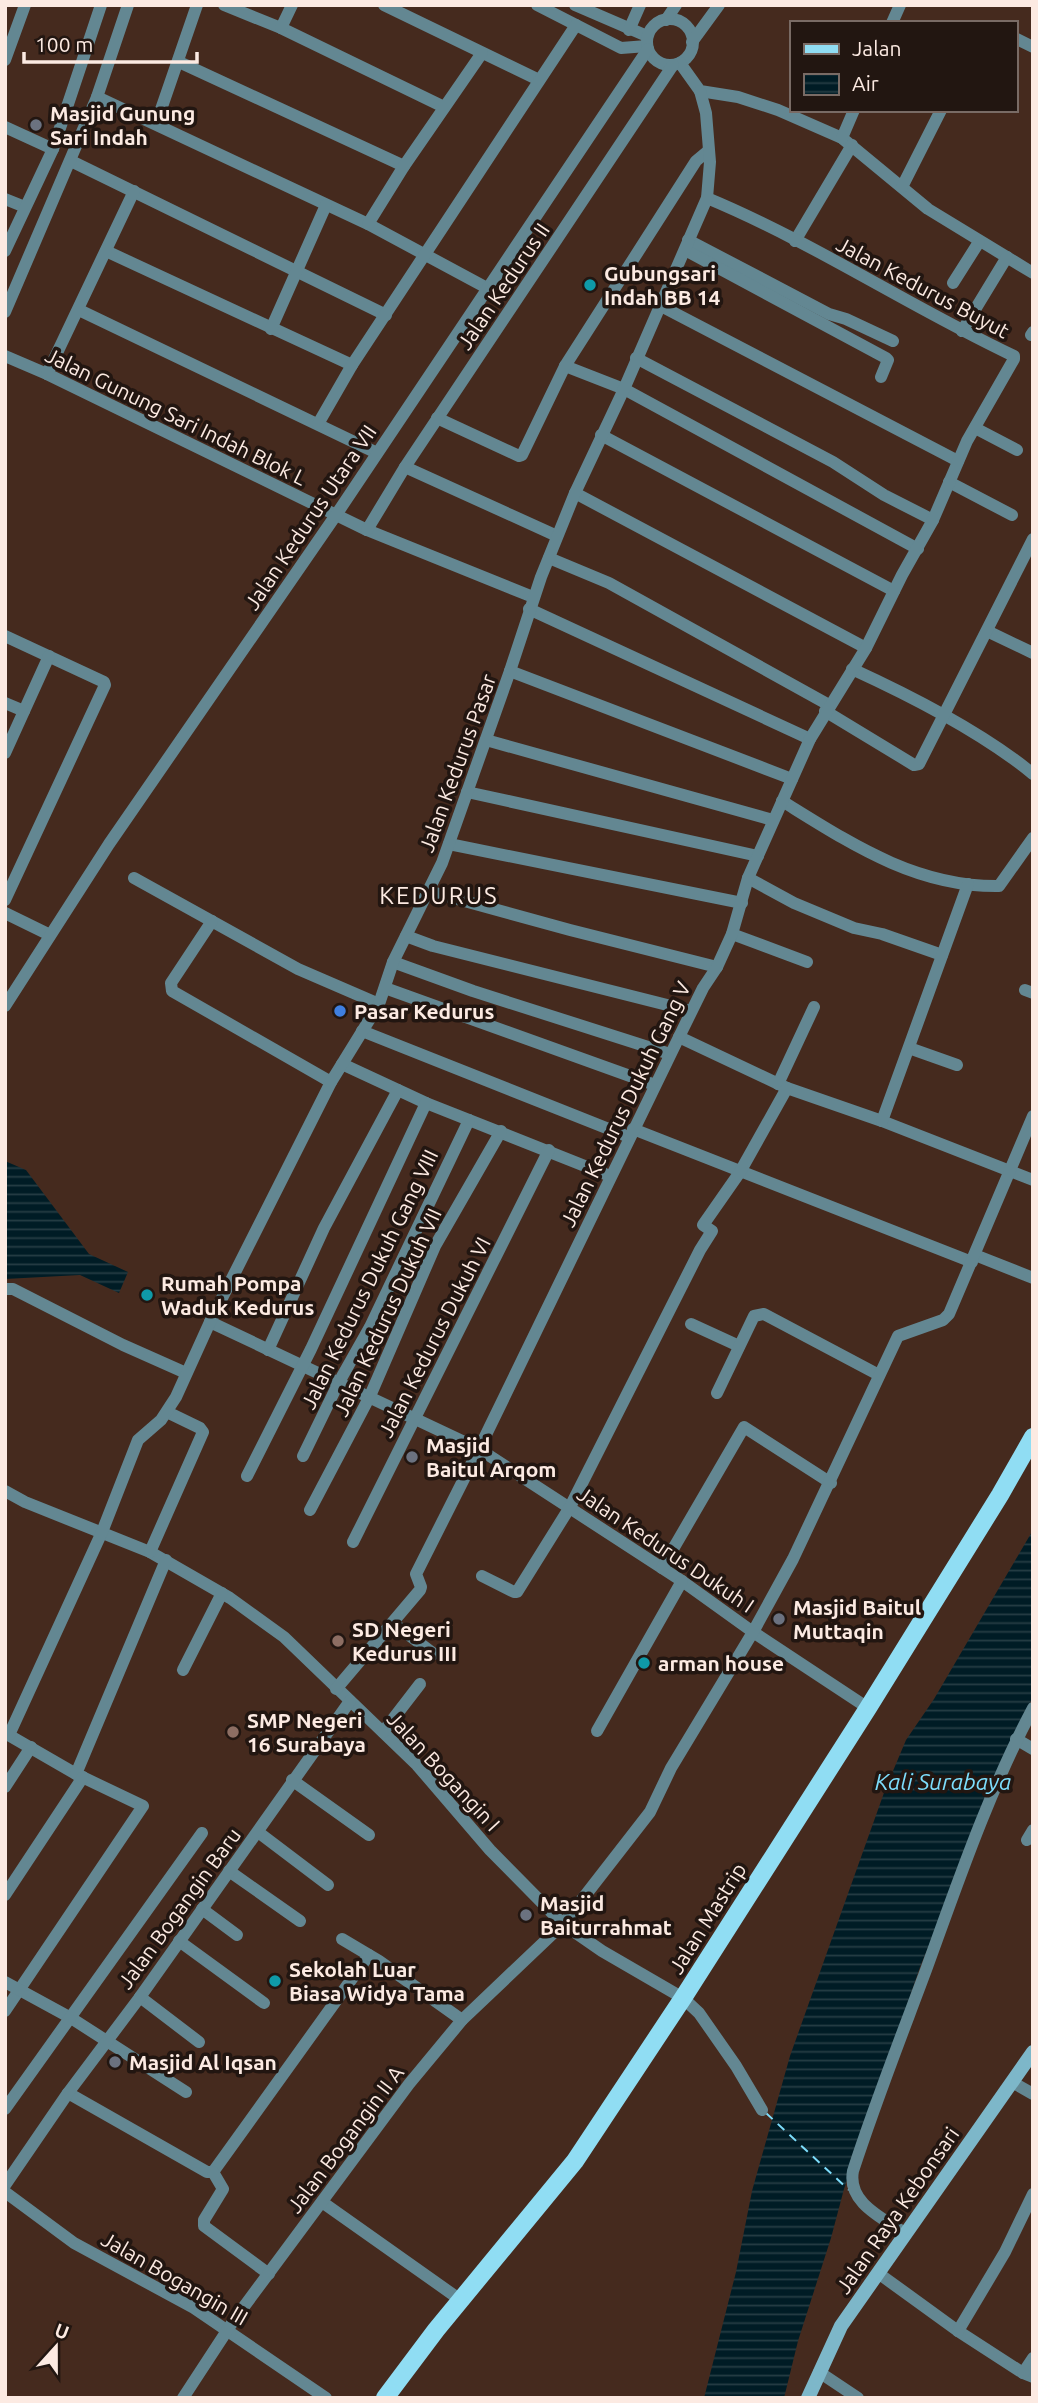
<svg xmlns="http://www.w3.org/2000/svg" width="1038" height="2403" viewBox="0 0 1038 2403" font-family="Ubuntu,sans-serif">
	<defs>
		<pattern id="water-rules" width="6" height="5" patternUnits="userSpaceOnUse" patternTransform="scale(1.75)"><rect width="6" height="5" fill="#001c25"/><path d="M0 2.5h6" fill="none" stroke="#263d44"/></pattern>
	</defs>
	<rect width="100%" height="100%" fill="#452a1e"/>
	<g fill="url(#water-rules)">
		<polygon points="5,1161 26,1170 89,1254 128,1272 119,1293 80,1275 5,1279"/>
		<polygon points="1033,1530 1033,1696 920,1967 844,2189 831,2238 798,2341 784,2398 704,2398 736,2272 752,2191 790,2056 885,1790 906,1740 934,1699"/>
	</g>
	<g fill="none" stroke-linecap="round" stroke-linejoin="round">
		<polyline stroke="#7dddfc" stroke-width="2" stroke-dasharray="9 7" stroke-linecap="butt" points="766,2113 849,2190"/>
		<g stroke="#638792" stroke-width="12">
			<polyline points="224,5 281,28 444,107"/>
			<polyline points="384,5 539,80"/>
			<polyline points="537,5 621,48 647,46"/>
			<polyline points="575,5 647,36"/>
			<circle cx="670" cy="42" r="23"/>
			<polyline points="666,20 676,5"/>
			<polyline points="892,23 900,5"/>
			<polyline points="281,28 292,5"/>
			<polyline points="629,30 640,5"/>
			<polyline points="1015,38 1033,47"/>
			<polyline points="692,42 719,5"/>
			<polyline points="5,60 25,5"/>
			<polyline points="179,62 404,166"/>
			<polyline points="680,63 700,91 738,97 778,110 842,138 928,209 1033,273"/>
			<polyline points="97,97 368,224 487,288"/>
			<polyline points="156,124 197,5"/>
			<polyline points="5,127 53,149"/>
			<polyline points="842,138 854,110"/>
			<polyline points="71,161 386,315"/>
			<polyline points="902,187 941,110"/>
			<polyline points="5,199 25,207"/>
			<polyline points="368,224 404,166 482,53"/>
			<polyline points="688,240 829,314 846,319 893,341"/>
			<polyline points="795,241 852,145"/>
			<polyline points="685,250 886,358 888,360 881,377"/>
			<polyline points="5,251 53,149 101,5"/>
			<polyline points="106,251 352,365"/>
			<polyline points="953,283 979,242"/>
			<polyline points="659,305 958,461"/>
			<polyline points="79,310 377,453"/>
			<polyline points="5,312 97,97 128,5"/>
			<polyline points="271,329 326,205"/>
			<polyline points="962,331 1007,257"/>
			<polyline points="1031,335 1033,332"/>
			<polyline points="5,356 47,374 367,530 533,597"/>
			<polyline points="636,358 833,462 884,495 933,520"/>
			<polyline points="565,366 624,389 918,549"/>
			<polyline points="47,374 134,191"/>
			<polyline points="437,418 519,456 522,455 565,366 696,161 708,151"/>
			<polyline points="318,424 352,365 576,25"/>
			<polyline points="975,428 1017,450"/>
			<polyline points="601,435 894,591"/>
			<polyline points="405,467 557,536"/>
			<polyline points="949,482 1012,515"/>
			<polyline points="575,493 866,648"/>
			<polyline points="367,530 405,467 673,65"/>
			<polyline points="549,558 609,583 829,705"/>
			<polyline points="529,609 810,739"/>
			<polyline points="987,631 1033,653"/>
			<polyline points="5,636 104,682 105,685 5,900"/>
			<path d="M 852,669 C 911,696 983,733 1033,774"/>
			<polyline points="510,671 792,779"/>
			<polyline points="5,703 24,711"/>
			<polyline points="825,711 914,765 919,764 1033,539"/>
			<polyline points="486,740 773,820"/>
			<polyline points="5,753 49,656"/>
			<polyline points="467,792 758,856"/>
			<path d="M 782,801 C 850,843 915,887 999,886 L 1033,838"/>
			<polyline points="449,844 742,903"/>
			<polyline points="134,878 298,969 379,1004"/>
			<polyline points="748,878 794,903 854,928 882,934 942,955"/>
			<polyline points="428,891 570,930 717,967"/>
			<polyline points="5,913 50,935"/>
			<polyline points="212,921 171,983 172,991 331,1082"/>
			<polyline points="732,934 807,962"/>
			<polyline points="406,936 433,946 691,1011"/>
			<polyline points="393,962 473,991 670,1054"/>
			<polyline points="385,988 655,1085"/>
			<polyline points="1025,990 1033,993"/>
			<polyline points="5,1006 109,844 336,515 648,49"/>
			<polyline points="362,1031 629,1137"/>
			<polyline points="679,1037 787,1088 882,1121 1033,1180"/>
			<polyline points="909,1048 957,1065"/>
			<polyline points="342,1064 426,1103 610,1176"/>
			<polyline points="778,1084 814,1007"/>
			<polyline points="882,1121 968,884"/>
			<polyline points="633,1129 972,1262"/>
			<polyline points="975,1255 1033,1278"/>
			<polyline points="5,1289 13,1289 123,1345 186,1373"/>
			<polyline points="210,1322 479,1449 682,1581 753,1632 868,1708"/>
			<polyline points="691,1324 739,1346"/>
			<polyline points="268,1350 324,1228 398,1090"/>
			<polyline points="717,1393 754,1316 764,1314 879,1375"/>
			<polyline points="303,1456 339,1382 370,1327 469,1120"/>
			<polyline points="247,1476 311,1349 426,1103"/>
			<polyline points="5,1491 25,1502 150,1552 230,1598 284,1637 417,1765 490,1850 563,1924 602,1951 683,1998 699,2013 736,2066 762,2110"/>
			<polyline points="310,1510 370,1396 435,1246 501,1131"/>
			<polyline points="353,1542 549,1150"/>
			<polyline points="150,1552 203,1432 200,1428 167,1412"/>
			<polyline points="662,1568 744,1427 831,1483"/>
			<polyline points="482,1576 514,1592 517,1592 570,1507 700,1250 712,1231 703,1225 740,1172 787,1088"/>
			<polyline points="393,1623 434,1654"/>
			<polyline points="183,1670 222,1593"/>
			<path d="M 336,1689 L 420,1590 L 421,1587 L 416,1574 L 479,1449 L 679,1037 L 703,988 L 717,967 L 732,934 L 748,878 L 810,739 L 866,648 L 902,575 L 933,520 L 967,441 L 1014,359 L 1014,356 C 910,307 813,242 707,198"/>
			<polyline points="597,1731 682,1581"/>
			<polyline points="383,1732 420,1684"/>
			<polyline points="5,1733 76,1774 143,1806 5,2011"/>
			<polyline points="9,1735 102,1532 138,1440 161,1420 176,1397 210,1322 331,1082 379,1004 393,962 442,863 510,671 541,577 575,493 624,389 707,198 710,162 706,113 700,91"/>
			<polyline points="1016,1739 1033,1749"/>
			<polyline points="76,1774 166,1560"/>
			<polyline points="292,1780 369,1835"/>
			<polyline points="5,1787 31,1747"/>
			<polyline points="258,1832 328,1885"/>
			<polyline points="1027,1840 1033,1830"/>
			<polyline points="229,1871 300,1921"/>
			<polyline points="5,1895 83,1777"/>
			<polyline points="202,1909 237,1935"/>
			<polyline points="342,1939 379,1961 462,2020"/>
			<polyline points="179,1941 264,2003"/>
			<polyline points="5,1982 71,2018 186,2092"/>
			<polyline points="140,1997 199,2042"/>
			<polyline points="1012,2082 1033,2094"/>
			<polyline points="68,2093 207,2172 213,2172"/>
			<polyline points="5,2109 202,1833"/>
			<polyline points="213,2172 369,1955"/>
			<polyline points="213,2172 223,2189 204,2220 204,2226 269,2274"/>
			<polyline points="5,2185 68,2093 140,1997 350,1701"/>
			<polyline points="5,2192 74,2243 194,2308 326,2398"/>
			<polyline points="322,2202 462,2301"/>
			<path d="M 906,2234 C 883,2218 847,2203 853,2171 C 875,2103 901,2037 926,1970 C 958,1882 989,1791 1033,1708"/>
			<polyline points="878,2273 958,2331 1023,2373 1033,2377"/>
			<polyline points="958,2331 1005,2252 1033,2194"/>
			<polyline points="819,2372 858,2398"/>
			<polyline points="1023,2373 1033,2358"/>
			<polyline points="183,2398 234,2320 409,2084 462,2020 563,1924 650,1812 671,1768 753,1632 793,1559 898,1336 943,1320 949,1314 1033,1116"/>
		</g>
		<polyline stroke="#7db7c9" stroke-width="14" points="808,2398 841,2326 1033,2052"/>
		<polyline stroke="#90ddf3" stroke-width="18" points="385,2398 436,2330 575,2161 683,1998 868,1708 1000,1495 1033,1437"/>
	</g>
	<g fill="#6b7280" stroke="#221611" stroke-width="2.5">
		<circle cx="36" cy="125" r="7"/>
		<circle cx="412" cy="1457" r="7"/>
		<circle cx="779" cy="1619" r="7"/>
		<circle cx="526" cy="1915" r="7"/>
		<circle cx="115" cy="2062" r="7"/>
	</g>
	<g fill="#0f9aa8" stroke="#221611" stroke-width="2.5">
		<circle cx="590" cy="285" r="7"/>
		<circle cx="147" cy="1295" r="7"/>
		<circle cx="644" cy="1663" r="7"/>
		<circle cx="275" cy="1981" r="7"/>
	</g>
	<circle fill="#3f7fe0" stroke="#221611" stroke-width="2.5" cx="340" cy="1011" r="7"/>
	<g fill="#8d6e63" stroke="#221611" stroke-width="2.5">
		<circle cx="338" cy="1641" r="7"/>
		<circle cx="233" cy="1732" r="7"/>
	</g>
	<g text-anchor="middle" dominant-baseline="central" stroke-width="7" stroke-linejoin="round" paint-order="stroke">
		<g font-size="21" font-weight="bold" fill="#fceae2" stroke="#221611" text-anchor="start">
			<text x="50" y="113">Masjid Gunung<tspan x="50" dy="24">Sari Indah</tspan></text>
			<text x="604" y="273">Gubungsari<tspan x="604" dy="24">Indah BB 14</tspan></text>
			<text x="354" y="1011">Pasar Kedurus</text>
			<text x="161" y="1283">Rumah Pompa<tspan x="161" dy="24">Waduk Kedurus</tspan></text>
			<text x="426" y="1445">Masjid<tspan x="426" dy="24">Baitul Arqom</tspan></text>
			<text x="793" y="1607">Masjid Baitul<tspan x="793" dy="24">Muttaqin</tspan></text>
			<text x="352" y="1629">SD Negeri<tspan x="352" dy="24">Kedurus III</tspan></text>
			<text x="658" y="1663">arman house</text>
			<text x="247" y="1720">SMP Negeri<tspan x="247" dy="24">16 Surabaya</tspan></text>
			<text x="540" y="1903">Masjid<tspan x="540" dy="24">Baiturrahmat</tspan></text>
			<text x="289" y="1969">Sekolah Luar<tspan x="289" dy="24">Biasa Widya Tama</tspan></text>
			<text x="129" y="2062">Masjid Al Iqsan</text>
		</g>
		<g font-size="21" fill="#fceae2" stroke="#221611">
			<text transform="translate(503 286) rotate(-56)">Jalan Kedurus II</text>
			<text transform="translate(923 287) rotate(28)">Jalan Kedurus Buyut</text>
			<text transform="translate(176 416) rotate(26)">Jalan Gunung Sari Indah Blok L</text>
			<text transform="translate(310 517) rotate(-56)">Jalan Kedurus Utara VII</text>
			<text transform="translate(457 763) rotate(-70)">Jalan Kedurus Pasar</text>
			<text transform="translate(625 1104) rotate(-64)">Jalan Kedurus Dukuh Gang V</text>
			<text transform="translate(369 1279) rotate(-64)">Jalan Kedurus Dukuh Gang VIII</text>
			<text transform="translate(387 1312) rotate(-65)">Jalan Kedurus Dukuh VII</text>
			<text transform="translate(434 1337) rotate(-63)">Jalan Kedurus Dukuh VI</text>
			<text transform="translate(666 1549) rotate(34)">Jalan Kedurus Dukuh I</text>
			<text transform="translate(444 1771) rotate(47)">Jalan Bogangin I</text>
			<text transform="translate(179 1908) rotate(-54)">Jalan Bogangin Baru</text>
			<text transform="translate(707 1918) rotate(-58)">Jalan Mastrip</text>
			<text transform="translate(345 2139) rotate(-53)">Jalan Bogangin II A</text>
			<text transform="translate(897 2210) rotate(-55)">Jalan Raya Kebonsari</text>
			<text transform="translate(175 2278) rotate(30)">Jalan Bogangin III</text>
		</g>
		<g font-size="23" font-style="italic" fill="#7dddfc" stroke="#221611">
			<text x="943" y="1781">Kali Surabaya</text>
		</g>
		<g font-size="24" letter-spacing="2" fill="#fceae2" stroke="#221611">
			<text x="439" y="895">KEDURUS</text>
		</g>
	</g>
	<rect width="1038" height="2403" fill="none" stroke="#fceae2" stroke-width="14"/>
	<rect x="790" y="21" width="228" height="91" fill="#221611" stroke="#796b65" stroke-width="2"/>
	<rect x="804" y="44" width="35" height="10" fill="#90ddf3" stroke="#796b65" stroke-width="2"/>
	<text x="852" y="56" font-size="21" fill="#fceae2">Jalan</text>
	<rect x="804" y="74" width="35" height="21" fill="url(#water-rules)" stroke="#796b65" stroke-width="2"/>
	<text x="852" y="91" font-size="21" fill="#fceae2">Air</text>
	<g transform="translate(56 2347) rotate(21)" stroke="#221611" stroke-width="5" paint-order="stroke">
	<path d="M0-5L12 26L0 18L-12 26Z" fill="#fceae2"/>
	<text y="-10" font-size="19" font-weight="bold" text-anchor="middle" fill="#fceae2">U</text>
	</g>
	<path d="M24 52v10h173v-10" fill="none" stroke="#fceae2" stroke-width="3.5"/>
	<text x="35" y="52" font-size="21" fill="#fceae2" stroke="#221611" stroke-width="5" paint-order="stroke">100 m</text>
</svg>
